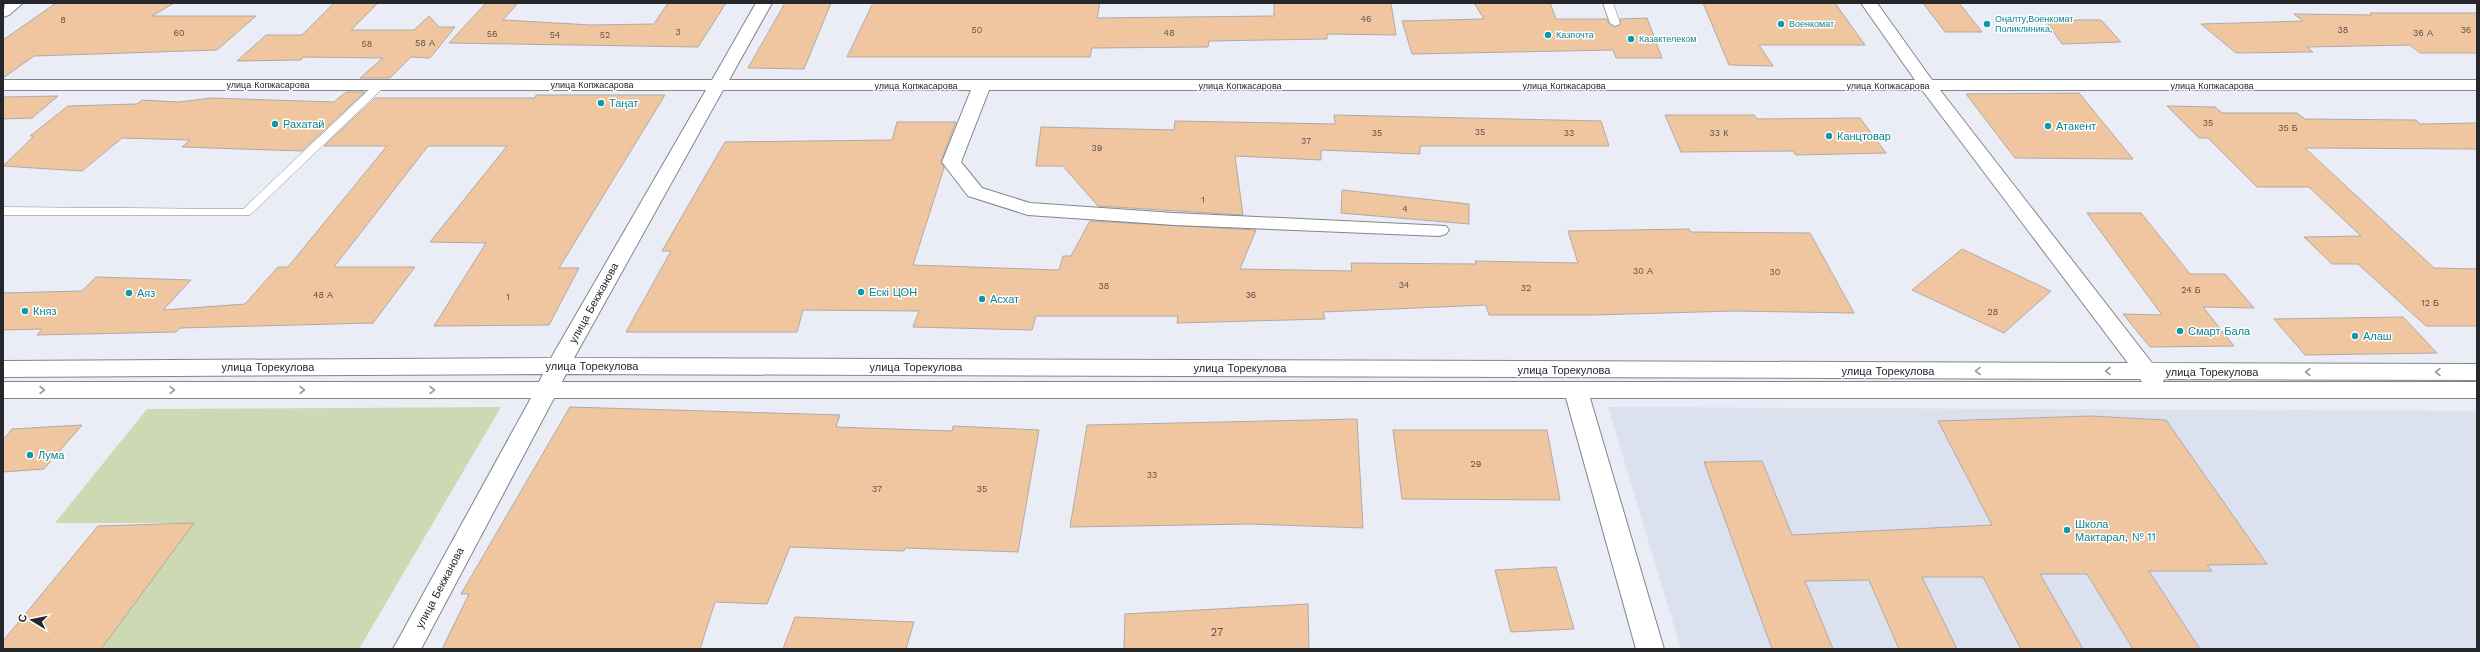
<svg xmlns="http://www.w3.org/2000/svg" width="2480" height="652" viewBox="0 0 2480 652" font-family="'Work Sans',sans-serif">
	<rect width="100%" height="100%" fill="#eaedf5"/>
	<polygon fill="#dce1f0" points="1608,407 2477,411 2477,649 1681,649"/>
	<polygon fill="#cdd9b3" points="501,407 359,649 101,649 193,523 55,523 147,409"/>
	<g fill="#f0c6a1" stroke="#b1aaa4">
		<polygon points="56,3 174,3 152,16 256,16 217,50 34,56 3,78 3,40"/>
		<polygon points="334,3 378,3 351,30 414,30 429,16 439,27 455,27 430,58 411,57 390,78 360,78 383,58 303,57 301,60 237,61 266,35 302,35"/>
		<polygon points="486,3 518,3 503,20 591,25 654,24 668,3 726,3 698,47 449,43"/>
		<polygon points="785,3 831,3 804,69 748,68"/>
		<polygon points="873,3 1100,3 1097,18 1274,16 1274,3 1391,3 1396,35 1327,34 1327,39 1209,41 1208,47 1092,48 1090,57 847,57"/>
		<polygon points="1474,3 1550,3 1556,19 1607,19 1609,24 1615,27 1621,24 1620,19 1647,18 1662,58 1616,58 1613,50 1412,54 1402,21 1484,19"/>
		<polygon points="1703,3 1835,3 1865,45 1759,45 1773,66 1729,65"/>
		<polygon points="1923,3 1959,3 1982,32 1945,32"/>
		<polygon points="2370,13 2477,13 2477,53 2420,53 2410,45 2307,47 2313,52 2236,53 2201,24 2303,21 2294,14 2372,15"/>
		<polygon points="2045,20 2101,20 2121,42 2062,44"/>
		<polygon points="346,92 365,92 302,151 182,147 190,140 122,138 82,171 3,166 34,136 30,136 68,106 137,104 142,100 178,102 212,98 334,102"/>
		<polygon points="2079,93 2133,159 2015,158 1966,94"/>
		<polygon points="536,95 665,95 559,268 579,268 549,325 434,326 486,243 430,242 507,146 428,146 334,267 415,267 373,323 180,328 176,332 37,335 42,329 3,330 3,293 82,291 96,277 191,280 163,310 245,304 278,267 288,267 387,146 324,146 375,98 535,98"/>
		<polygon points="58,96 32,118 3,119 3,97"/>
		<polygon points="2167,106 2215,107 2222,113 2297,113 2305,119 2416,120 2420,124 2477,123 2477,149 2305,148 2434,268 2477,269 2477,326 2426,326 2358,264 2332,264 2304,237 2361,236 2309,187 2257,187 2208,138 2199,138"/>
		<polygon points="1334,115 1601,121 1609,146 1420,146 1420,154 1321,150 1321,160 1235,156 1243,215 1098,206 1063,166 1036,166 1041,127 1174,130 1175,121 1335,124"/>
		<polygon points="1665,115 1754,115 1757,119 1860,118 1886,153 1796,155 1793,151 1681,152"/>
		<polygon points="897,122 956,122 941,161 944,168 913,265 1059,270 1063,256 1071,256 1090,221 1256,230 1240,269 1352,271 1351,263 1476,264 1475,261 1578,263 1568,231 1689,229 1691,232 1810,233 1854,313 1734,311 1594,315 1489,315 1486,305 1323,312 1325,319 1177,323 1178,316 1036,316 1032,330 913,327 919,311 803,310 797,332 626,332 671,251 662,251 725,142 892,140"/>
		<polygon points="1342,190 1469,204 1469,224 1341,213"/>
		<polygon points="2087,213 2141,213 2190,274 2225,274 2254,308 2203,307 2234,346 2150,347 2123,314 2162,315"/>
		<polygon points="1962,249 2051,291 2004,333 1912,290"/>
		<polygon points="2403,317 2437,353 2305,355 2274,319"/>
		<polygon points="570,407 840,415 836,427 952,431 953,426 1039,430 1018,552 905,548 904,551 790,547 767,604 715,602 700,649 442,649 469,594 461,594"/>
		<polygon points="2091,416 2166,420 2267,564 2207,565 2212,571 2149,571 2200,649 2133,649 2087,574 2040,574 2083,649 2021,649 1983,577 1922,577 1957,649 1899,649 1869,580 1805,581 1833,649 1772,649 1704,462 1762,461 1792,535 1992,525 1938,421"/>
		<polygon points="1357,419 1363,528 1249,524 1070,527 1087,425"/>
		<polygon points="82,425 44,469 3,472 3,440 12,429"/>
		<polygon points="1393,430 1547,430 1560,500 1402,499"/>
		<polygon points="194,523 101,649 3,649 3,641 98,526"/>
		<polygon points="1556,567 1574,629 1511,632 1495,570"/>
		<polygon points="1308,604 1309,649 1124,649 1125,614"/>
		<polygon points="795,617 914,622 906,649 783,649"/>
	</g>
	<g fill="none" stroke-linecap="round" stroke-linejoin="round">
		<defs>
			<g id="lane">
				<polygon points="1603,3 1613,3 1620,23 1618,25 1615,26 1610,23"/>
				<polygon points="380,82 384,83 384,87 250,215 3,215 3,207 243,209 376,83"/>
			</g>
			<g id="street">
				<polygon points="5,3 23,3 9,15 3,17"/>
				<path d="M 756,3 L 772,3 L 729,80 L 1915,80 L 1861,3 L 1877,3 L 1932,80 L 2477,80 L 2477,90 L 1940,90 L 2152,363 L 2477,364 L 2477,380 L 2164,379 L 2163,382 L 2477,382 L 2477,398 L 1590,398 L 1664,649 L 1636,649 L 1566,398 L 554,398 L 421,649 L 393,649 L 531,398 L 3,398 L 3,382 L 539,382 L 543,374 L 3,377 L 3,361 L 551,358 L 706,90 L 3,90 L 3,80 L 712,80 ZM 723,90 L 971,90 L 942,162 L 968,196 L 1028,215 L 1174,225 L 1439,236 L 1446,234 L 1449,230 L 1446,226 L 1174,213 L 1030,203 L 982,188 L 961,162 L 989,90 L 1922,90 L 2128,363 L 574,358 ZM 566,374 L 2140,379 L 2142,382 L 562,382 Z"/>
			</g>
		</defs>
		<use href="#lane" stroke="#82858d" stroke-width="1"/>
		<use href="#street" stroke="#82858d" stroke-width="2"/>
		<use href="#lane" fill="#fff" fill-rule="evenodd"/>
		<use href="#street" fill="#fff" fill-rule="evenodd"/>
	</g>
	<defs><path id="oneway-chevron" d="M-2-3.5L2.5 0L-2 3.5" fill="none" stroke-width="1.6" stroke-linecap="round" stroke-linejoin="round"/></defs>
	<g stroke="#9d9e9f">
		<use href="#oneway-chevron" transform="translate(1978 371) rotate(-180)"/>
		<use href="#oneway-chevron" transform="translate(2108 371) rotate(-180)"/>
		<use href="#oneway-chevron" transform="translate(2308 372) rotate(-180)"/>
		<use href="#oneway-chevron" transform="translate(2438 372) rotate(-180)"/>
		<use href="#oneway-chevron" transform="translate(42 390)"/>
		<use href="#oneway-chevron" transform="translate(172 390)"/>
		<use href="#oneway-chevron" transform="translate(302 390)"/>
		<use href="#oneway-chevron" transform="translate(432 390)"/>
	</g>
	<g fill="#0f9aa8" stroke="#fff" stroke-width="1.5">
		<circle cx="1781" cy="24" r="4"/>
		<circle cx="1987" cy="24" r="4"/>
		<circle cx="1548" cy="35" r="4"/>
		<circle cx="1631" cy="39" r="4"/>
		<circle cx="601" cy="103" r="4"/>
		<circle cx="275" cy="124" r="4"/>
		<circle cx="2048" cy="126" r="4"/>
		<circle cx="1829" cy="136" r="4"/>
		<circle cx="861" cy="292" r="4"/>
		<circle cx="129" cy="293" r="4"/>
		<circle cx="982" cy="299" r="4"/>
		<circle cx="25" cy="311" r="4"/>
		<circle cx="2180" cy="331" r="4"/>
		<circle cx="2355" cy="336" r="4"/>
		<circle cx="30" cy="455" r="4"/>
		<circle cx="2067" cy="530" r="4"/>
	</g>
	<g text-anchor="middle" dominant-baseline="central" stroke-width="3" stroke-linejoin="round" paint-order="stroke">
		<g font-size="9" fill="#584f48">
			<text x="1366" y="19">46</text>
			<text x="63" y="20">8</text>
			<text x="977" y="30">50</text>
			<text x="2343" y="30">38</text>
			<text x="2466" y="30">36</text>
			<text x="678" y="32">3</text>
			<text x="179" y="33">60</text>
			<text x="1169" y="33">48</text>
			<text x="2423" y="33">36 А</text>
			<text x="492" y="34">56</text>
			<text x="555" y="35">54</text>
			<text x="605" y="35">52</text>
			<text x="425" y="43">58 А</text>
			<text x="367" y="44">58</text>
			<text x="2208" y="123">35</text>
			<text x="2288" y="128">35 Б</text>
			<text x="1480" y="132">35</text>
			<text x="1377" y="133">35</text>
			<text x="1569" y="133">33</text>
			<text x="1719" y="133">33 К</text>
			<text x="1306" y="141">37</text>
			<text x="1097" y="148">39</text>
			<text x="1203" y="200">1</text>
			<text x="1405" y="209">4</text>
			<text x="1643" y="271">30 А</text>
			<text x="1775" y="272">30</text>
			<text x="1404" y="285">34</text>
			<text x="1104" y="286">38</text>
			<text x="1526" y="288">32</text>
			<text x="2191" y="290">24 Б</text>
			<text x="323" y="295">48 А</text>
			<text x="1251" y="295">36</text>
			<text x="508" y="297">1</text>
			<text x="2430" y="303">12 Б</text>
			<text x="1993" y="312">28</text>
			<text x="1476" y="464">29</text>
			<text x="1152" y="475">33</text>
			<text x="877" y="489">37</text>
			<text x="982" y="489">35</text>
		</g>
		<g font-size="9" fill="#0d838f" stroke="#fff" text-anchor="start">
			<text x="1995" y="19">Оңалту,Военкомат<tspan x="1995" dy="10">Поликлиника,</tspan></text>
			<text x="1789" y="24">Военкомат</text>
			<text x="1556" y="35">Казпочта</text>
			<text x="1639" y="39">Казактелеком</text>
		</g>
		<g font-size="9" fill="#26272a" stroke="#fff">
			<text x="268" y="85">улица Копжасарова</text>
			<text x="592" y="85">улица Копжасарова</text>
			<text x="916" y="86">улица Копжасарова</text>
			<text x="1240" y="86">улица Копжасарова</text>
			<text x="1564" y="86">улица Копжасарова</text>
			<text x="1888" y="86">улица Копжасарова</text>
			<text x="2212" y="86">улица Копжасарова</text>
		</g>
		<g font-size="11" fill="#0d838f" stroke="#fff" text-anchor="start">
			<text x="609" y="103">Таңат</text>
			<text x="283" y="124">Рахатай</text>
			<text x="2056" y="126">Атакент</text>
			<text x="1837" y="136">Канцтовар</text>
			<text x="869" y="292">Ескі ЦОН</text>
			<text x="137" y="293">Аяз</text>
			<text x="990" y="299">Асхат</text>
			<text x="33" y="311">Княз</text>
			<text x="2188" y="331">Смарт Бала</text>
			<text x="2363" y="336">Алаш</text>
			<text x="38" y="455">Лума</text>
			<text x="2075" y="524">Школа<tspan x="2075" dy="13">Мактарал, № 11</tspan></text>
		</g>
		<g font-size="11" fill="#26272a" stroke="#fff">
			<text transform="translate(594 303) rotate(-61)">улица Бекжанова</text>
			<text x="592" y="366">улица Торекулова</text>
			<text x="268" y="367">улица Торекулова</text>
			<text x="916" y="367">улица Торекулова</text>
			<text x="1240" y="368">улица Торекулова</text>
			<text x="1564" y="370">улица Торекулова</text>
			<text x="1888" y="371">улица Торекулова</text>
			<text x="2212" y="372">улица Торекулова</text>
			<text transform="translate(440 588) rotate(-62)">улица Бекжанова</text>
		</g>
		<g font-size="11" fill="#584f48">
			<text x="1217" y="632">27</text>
		</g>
	</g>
	<rect width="2480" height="652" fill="none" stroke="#26272a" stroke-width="8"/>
	<g transform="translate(32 620) rotate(280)" stroke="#ffffff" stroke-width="3" paint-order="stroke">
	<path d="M0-3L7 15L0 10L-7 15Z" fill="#26272a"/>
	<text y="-6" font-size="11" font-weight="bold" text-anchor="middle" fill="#26272a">С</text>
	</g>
</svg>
